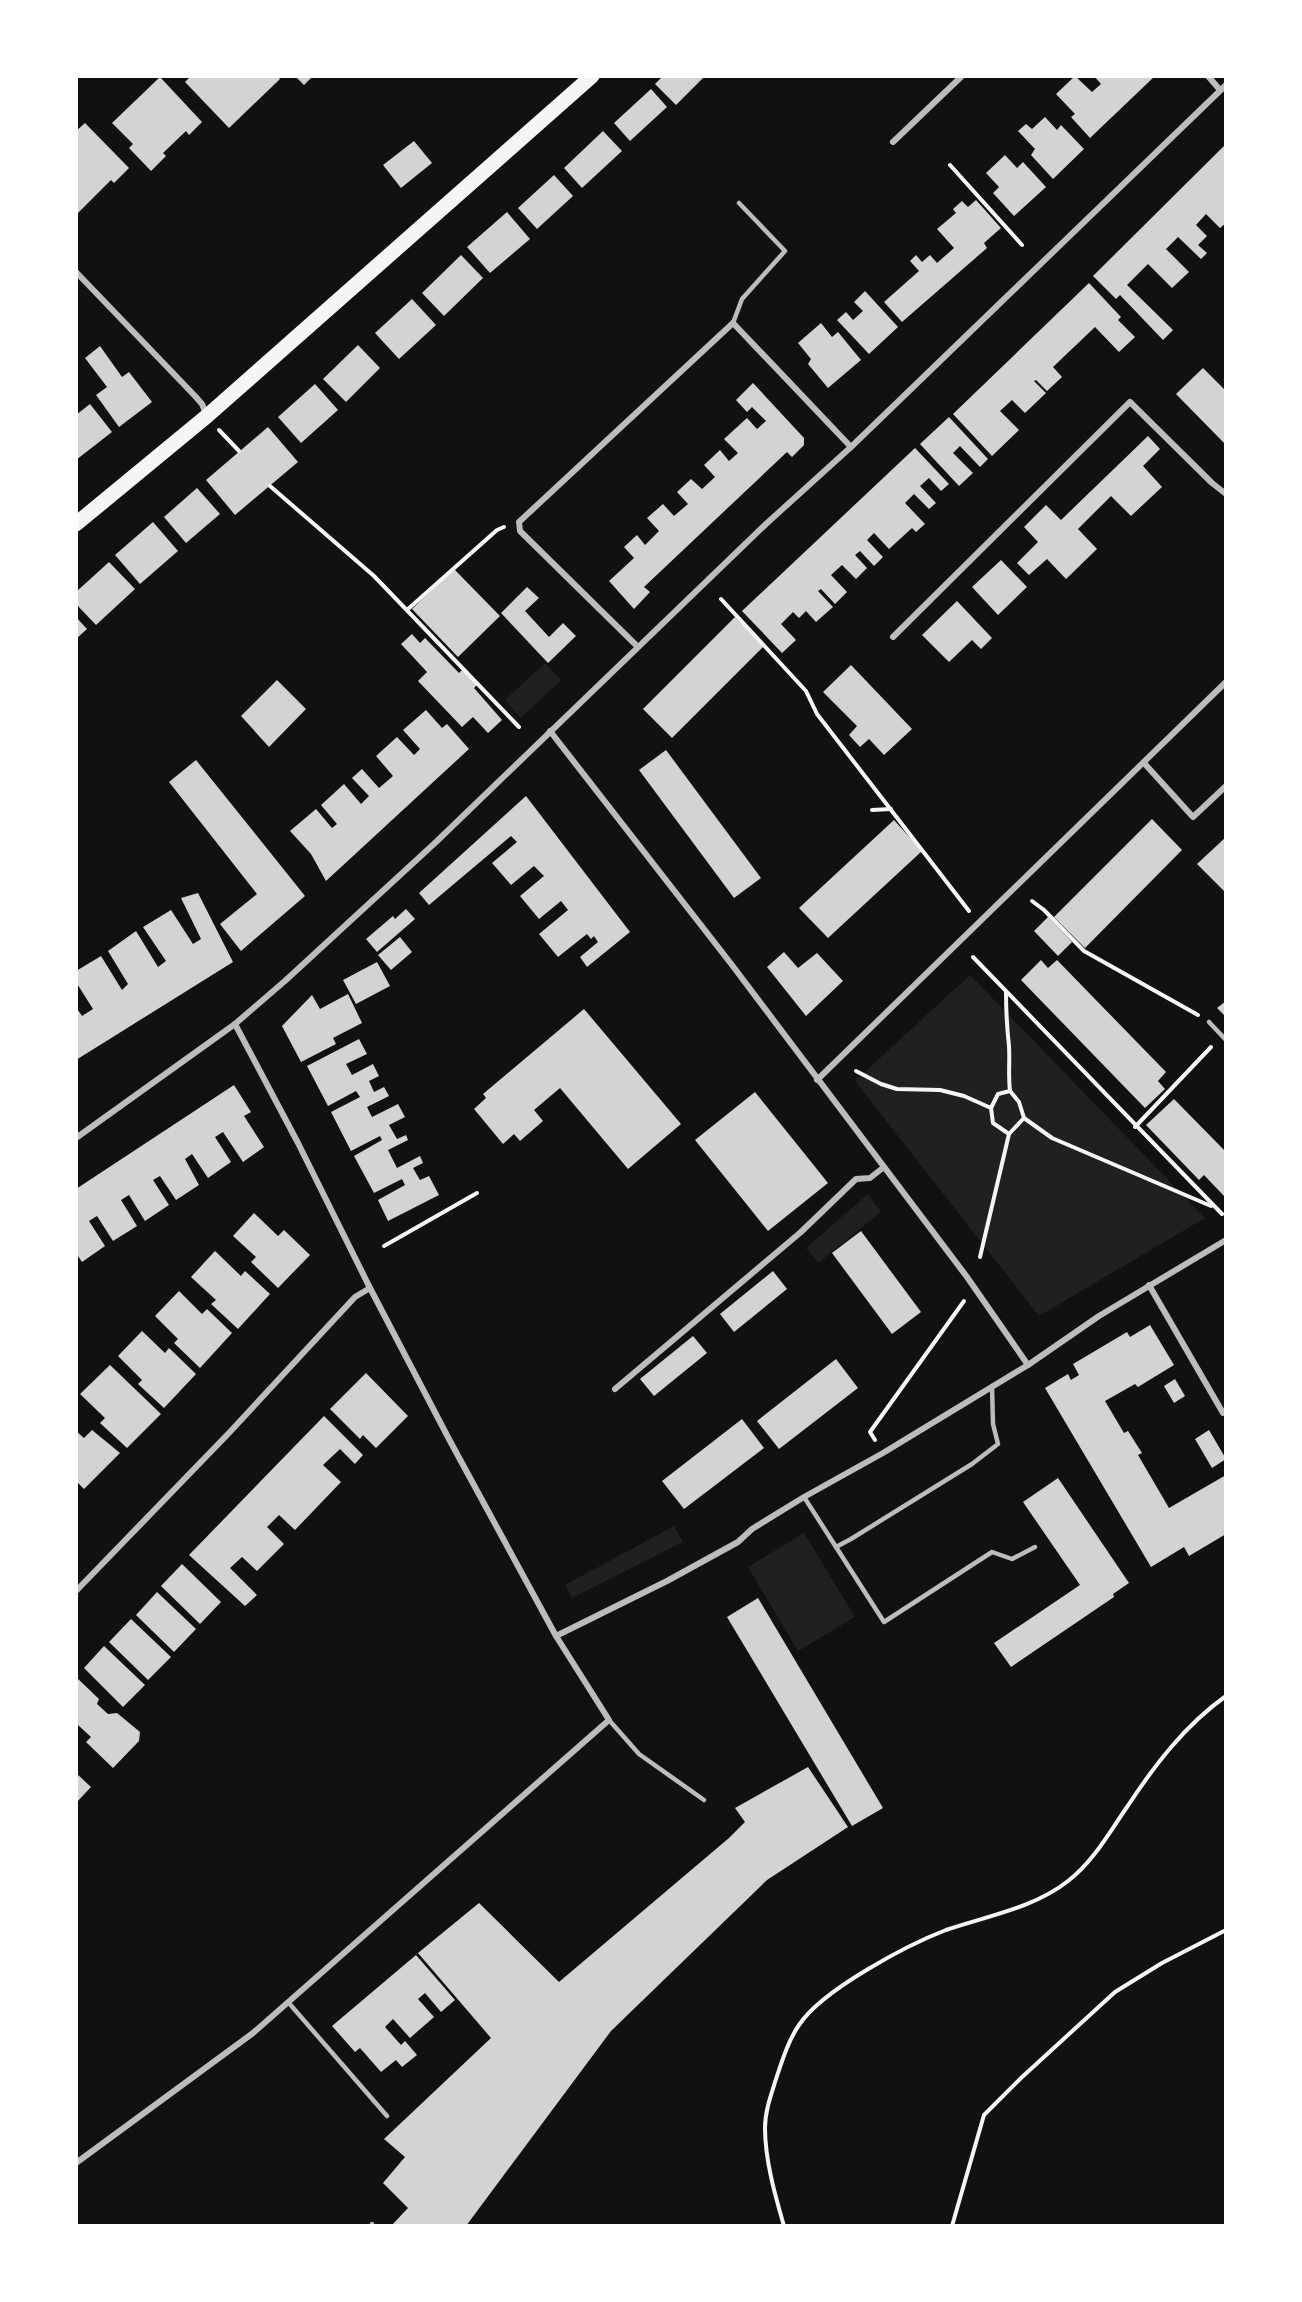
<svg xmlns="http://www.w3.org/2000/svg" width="1302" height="2302" viewBox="0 0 1302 2302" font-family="'Zilla Slab',serif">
	<rect width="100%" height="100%" fill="#111"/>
	<g fill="#202020">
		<polygon points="545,663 561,680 521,718 505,700"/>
		<polygon points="970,975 1205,1218 1039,1316 855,1081"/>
		<polygon points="868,1194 881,1212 818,1263 806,1248"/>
		<polygon points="674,1526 683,1542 572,1598 565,1585"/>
		<polygon points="804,1533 855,1617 798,1651 748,1567"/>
	</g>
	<g fill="#d3d3d3">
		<polygon points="191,76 277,76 280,79 229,128 185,82"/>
		<polygon points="295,76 313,76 304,85"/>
		<polygon points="663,76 705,76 676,105 655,84"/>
		<polygon points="1075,76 1092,92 1101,84 1094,76 1155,76 1090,138 1071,117 1075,114 1056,94"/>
		<polygon points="160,77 202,122 189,135 186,131 163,153 166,156 151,171 129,148 133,144 112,123"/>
		<polygon points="651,89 667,107 630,141 614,123"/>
		<polygon points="1045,117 1057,130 1061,125 1084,149 1053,179 1031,155 1035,149 1018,131 1026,124 1032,129"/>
		<polygon points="85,123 129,168 114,183 111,180 76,215 76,131"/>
		<polygon points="603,131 622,151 582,188 564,168"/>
		<polygon points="414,141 432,163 401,188 383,165"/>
		<polygon points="1226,144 1226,223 1220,228 1206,214 1196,225 1207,236 1198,245 1207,253 1201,259 1178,237 1166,249 1189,272 1172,288 1148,264 1127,285 1173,330 1163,340 1120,295 1116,299 1093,276"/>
		<polygon points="1005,155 1017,168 1023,162 1046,187 1014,216 993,193 999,187 986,173"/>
		<polygon points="554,175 573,196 537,229 518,208"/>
		<polygon points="976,200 1001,228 984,243 987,248 902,322 884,302 919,271 910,261 916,255 922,262 930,255 937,263 954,248 937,229 956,213 953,209 962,201 968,207"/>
		<polygon points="507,212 530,239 490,273 467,247"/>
		<polygon points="461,255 483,278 444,316 422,293"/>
		<polygon points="1089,283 1121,317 1118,320 1135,337 1119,352 1095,327 1053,367 1062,377 1047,391 1036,380 1034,381 1046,393 1025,413 1012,400 1000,411 1019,430 992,456 953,414"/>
		<polygon points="865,291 898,327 869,354 837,320 846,312 853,320 863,311 854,302"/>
		<polygon points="412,299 436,325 399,359 375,333"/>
		<polygon points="821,323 832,337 838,332 861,360 828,388 808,364 811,359 798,343"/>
		<polygon points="358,345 380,368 346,402 323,379"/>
		<polygon points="100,346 122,377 129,372 152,402 119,427 96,395 107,387 85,358"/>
		<polygon points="1203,368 1226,391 1226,445 1176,394"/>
		<polygon points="753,383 804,438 804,445 792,457 787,452 644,587 650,592 634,609 609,581 634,558 624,547 637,535 645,545 659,531 647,518 663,504 674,516 688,504 677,492 691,479 702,489 715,477 704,465 720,450 729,461 738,453 724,439 747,418 757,429 766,421 752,407 747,412 736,400"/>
		<polygon points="315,384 338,410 301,443 278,417"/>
		<polygon points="90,404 112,432 76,460 76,415"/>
		<polygon points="949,417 988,459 980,467 960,446 953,453 973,473 959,486 920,444"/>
		<polygon points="268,427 298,462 235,515 206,480"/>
		<polygon points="1148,436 1160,449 1143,466 1162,487 1131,516 1111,496 1078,529 1097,549 1066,579 1047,559 1029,575 1017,563 1038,542 1024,527 1046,505 1061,520"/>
		<polygon points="915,448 949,484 941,491 929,478 920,486 936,503 929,509 914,494 905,503 925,524 916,532 912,528 889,549 874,533 867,540 883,557 874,566 860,551 855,555 867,568 856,579 842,565 831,575 847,592 835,604 821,589 818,591 833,607 816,622 806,611 799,618 793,612 781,624 796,640 782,653 742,611"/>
		<polygon points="197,488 220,514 186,543 164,517"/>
		<polygon points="153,522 178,551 140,584 115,555"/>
		<polygon points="1001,560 1027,587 998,615 972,587"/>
		<polygon points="109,562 135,589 96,625 76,604 76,592"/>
		<polygon points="454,569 500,616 458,657 412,609"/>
		<polygon points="527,587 539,598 525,611 549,637 563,623 576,636 548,663 501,613"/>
		<polygon points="957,601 992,638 981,649 972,640 949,662 922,635"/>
		<polygon points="76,617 87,629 76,639"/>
		<polygon points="735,617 764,646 672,738 643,709"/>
		<polygon points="412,634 420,643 425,638 459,673 463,669 478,684 474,688 502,720 488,733 473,717 462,727 418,681 427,672 401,644"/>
		<polygon points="851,665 912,729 884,755 869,739 860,747 849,735 857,726 823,692"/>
		<polygon points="277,680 306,709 269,747 241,716"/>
		<polygon points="426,710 442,728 447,724 469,749 326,881 311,854 290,831 316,809 332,828 337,824 321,805 344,784 361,804 369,796 352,778 362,769 379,788 393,776 376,756 397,737 414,755 420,749 403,730"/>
		<polygon points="666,750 761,878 734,898 639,770"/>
		<polygon points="196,760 305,896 241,951 220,924 257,894 169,782"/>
		<polygon points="526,796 630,932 587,967 580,957 598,942 594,936 591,939 587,934 558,957 539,934 568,910 561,901 539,919 520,896 544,876 534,866 511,885 492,863 517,842 511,836 429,905 419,893"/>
		<polygon points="1152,819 1182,850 1085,948 1054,917"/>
		<polygon points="894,820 922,851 828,938 799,908"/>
		<polygon points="1226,837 1226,893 1197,864"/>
		<polygon points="198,893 233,962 76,1060 76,1007 82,1016 93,1009 76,982 76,971 101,956 122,990 128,984 108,951 136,931 158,967 166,961 143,927 171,910 193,944 201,939 181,898"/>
		<polygon points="406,909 415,919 377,952 366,939 393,916 395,919"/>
		<polygon points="1048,917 1072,942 1058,956 1034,931"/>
		<polygon points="400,937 412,952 391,970 378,955"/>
		<polygon points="784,952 798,968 817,953 843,981 806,1016 767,967"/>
		<polygon points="1041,960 1048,968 1057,960 1166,1072 1158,1081 1165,1089 1145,1108 1021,980"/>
		<polygon points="377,962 390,986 356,1004 343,980"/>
		<polygon points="348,994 362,1023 333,1038 336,1044 301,1062 282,1026 312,995 320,1009"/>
		<polygon points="1226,1001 1226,1017 1217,1008"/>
		<polygon points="584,1009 681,1124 628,1169 560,1088 534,1110 543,1121 520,1141 514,1134 503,1144 474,1109 486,1098 483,1094"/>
		<polygon points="359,1039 367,1054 346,1064 352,1075 373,1064 379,1076 369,1081 374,1092 384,1087 389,1096 367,1107 372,1117 398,1104 405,1117 389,1125 397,1139 406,1135 408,1140 388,1150 397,1168 420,1156 423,1163 413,1168 420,1180 429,1176 439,1195 388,1221 378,1200 405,1185 402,1179 374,1193 354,1156 382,1140 380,1136 351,1151 331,1112 360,1097 356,1091 328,1106 307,1066"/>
		<polygon points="234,1085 251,1112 244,1116 264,1147 243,1162 223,1132 215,1137 231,1162 208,1178 192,1154 185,1159 199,1185 176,1200 160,1176 153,1180 169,1205 145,1221 129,1195 121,1200 137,1226 113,1241 97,1216 89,1221 105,1246 82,1262 76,1253 76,1189"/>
		<polygon points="755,1092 828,1183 768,1231 695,1140"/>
		<polygon points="1174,1099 1226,1152 1224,1196 1204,1175 1199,1180 1146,1125"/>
		<polygon points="254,1213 278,1236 284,1230 310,1255 278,1288 251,1262 256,1257 233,1236"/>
		<polygon points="861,1231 921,1312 892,1334 832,1253"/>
		<polygon points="215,1251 241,1276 245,1271 270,1294 238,1329 211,1304 216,1300 191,1277"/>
		<polygon points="773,1271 787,1289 734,1332 720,1314"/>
		<polygon points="179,1291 202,1314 207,1309 232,1333 200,1368 174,1343 178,1339 155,1316"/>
		<polygon points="1150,1325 1174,1365 1138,1387 1135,1384 1105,1401 1124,1433 1128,1431 1142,1453 1138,1455 1169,1508 1226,1475 1226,1534 1189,1556 1184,1547 1151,1567 1045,1388 1068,1374 1071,1380 1079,1375 1073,1364 1127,1332 1130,1337"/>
		<polygon points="142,1331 165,1353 169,1348 196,1374 164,1408 138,1384 142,1380 118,1356"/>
		<polygon points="693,1336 707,1353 654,1396 640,1379"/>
		<polygon points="836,1359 858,1388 779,1449 757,1421"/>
		<polygon points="110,1365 161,1414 127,1448 100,1423 105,1418 80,1394"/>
		<polygon points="366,1373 408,1416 376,1448 363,1435 360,1439 330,1409"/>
		<polygon points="1175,1379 1185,1396 1174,1403 1164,1386"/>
		<polygon points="324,1416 363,1455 355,1464 340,1449 323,1465 341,1482 295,1530 279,1515 267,1527 284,1544 257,1571 242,1557 230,1568 257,1595 245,1606 189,1555"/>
		<polygon points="742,1419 764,1448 684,1509 662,1481"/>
		<polygon points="92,1430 120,1453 84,1489 76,1481 76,1431 84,1438"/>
		<polygon points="1209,1430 1226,1459 1212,1468 1195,1439"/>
		<polygon points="1058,1478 1129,1583 1113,1594 1114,1597 1011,1667 994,1643 1080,1585 1023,1502"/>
		<polygon points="182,1564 221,1602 200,1624 161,1586"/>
		<polygon points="157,1592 196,1629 174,1652 136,1615"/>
		<polygon points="758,1598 883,1808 852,1826 727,1617"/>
		<polygon points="131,1619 171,1657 148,1680 109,1642"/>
		<polygon points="104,1646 145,1685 123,1707 84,1668"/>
		<polygon points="76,1677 99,1699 97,1704 108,1714 117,1713 140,1732 139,1741 113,1768 86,1742 91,1737 78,1725 76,1726"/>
		<polygon points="808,1767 848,1827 767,1880 611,2031 466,2226 391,2226 408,2208 383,2183 405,2157 384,2139 491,2038 418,1953 479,1903 559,1982 729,1838 745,1822 735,1808"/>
		<polygon points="76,1773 91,1787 76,1803"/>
		<polygon points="416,1955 455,2000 441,2012 425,1993 418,1999 434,2017 410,2038 393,2019 385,2027 401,2045 405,2041 417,2055 402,2067 396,2060 381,2072 360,2048 355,2052 332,2026"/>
	</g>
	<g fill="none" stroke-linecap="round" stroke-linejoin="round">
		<g stroke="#f5f5f5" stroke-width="4">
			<polyline points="950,165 1022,245"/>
			<polyline points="219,430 239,451"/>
			<polyline points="270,486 374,576 519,727"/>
			<polyline points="721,599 806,691 817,714 969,911"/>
			<polyline points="407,610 497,530 504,527"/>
			<polyline points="872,810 891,809"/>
			<polyline points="1032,901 1044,910 1084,951 1198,1015"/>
			<polyline points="973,957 1222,1214"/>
			<polyline points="856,1071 881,1084 897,1089 940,1090 964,1096 991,1108"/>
			<polyline points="1010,1091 1019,1102 1024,1118 1052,1138 1211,1206"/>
			<polyline points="1135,1127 1211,1047"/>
			<polyline points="1009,1134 1024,1118"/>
			<polyline points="384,1246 477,1193"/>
			<path d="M 980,1257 L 1009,1134 L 993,1123 L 991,1108 L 998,1094 L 1010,1091 C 1008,1074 1010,1061 1009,1046 C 1007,1028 1006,1011 1006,992"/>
			<polyline points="875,1440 870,1432 964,1301"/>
			<path d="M 784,2226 C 775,2195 765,2160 765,2128 C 765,2111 771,2095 776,2079 C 782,2061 788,2041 799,2025 C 822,1990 907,1945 946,1930 C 987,1916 1034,1908 1068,1881 C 1093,1862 1109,1833 1127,1807 C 1154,1766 1185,1725 1226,1696"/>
			<polyline points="952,2226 984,2115 1021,2078 1115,1992 1162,1963 1226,1930"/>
		</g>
		<g stroke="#bcbcbc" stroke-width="4.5">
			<polyline points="733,323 742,299 785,251 739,203"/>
			<polyline points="1209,1022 1226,1040"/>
			<polyline points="804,1497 836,1547 851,1539 972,1464 998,1444 993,1424 992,1386"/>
			<polyline points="836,1547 884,1622 992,1552 1012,1559 1035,1547"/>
			<polyline points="609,1720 639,1754 704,1800"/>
			<polyline points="288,2002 387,2116"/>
			<polyline points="371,2226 372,2224"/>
		</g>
		<g stroke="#bcbcbc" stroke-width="6">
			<polyline points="1208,76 1220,90"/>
			<polyline points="893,142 962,76"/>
			<polyline points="76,272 195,396 202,404 207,416"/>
			<polyline points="893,637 1130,402 1212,483 1226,494"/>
			<polyline points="638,647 520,531 519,522 733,323 851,447"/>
			<polyline points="550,731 732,965 967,1277 1028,1365"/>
			<polyline points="1144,763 1193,817 1226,786"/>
			<polyline points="817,1080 1226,682"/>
			<polyline points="76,1138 235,1024 286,980 436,842 766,524 851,447 1226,85"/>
			<polyline points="1149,1285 1223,1413 1226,1412"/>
			<polyline points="615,1389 801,1232 856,1179 870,1178 884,1167"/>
			<polyline points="76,1591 228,1434 355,1297 370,1288"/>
			<polyline points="556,1636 667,1581 738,1542 752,1529 804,1497 883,1453 1028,1365 1099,1316 1226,1240"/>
			<polyline points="76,2163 253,2033 609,1720 556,1636 450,1441 370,1288 298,1143 235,1024"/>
		</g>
		<polyline stroke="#f5f5f5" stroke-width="15" points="76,524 207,416 592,76"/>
	</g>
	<rect width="1302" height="2302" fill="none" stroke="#ffffff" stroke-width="156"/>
</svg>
